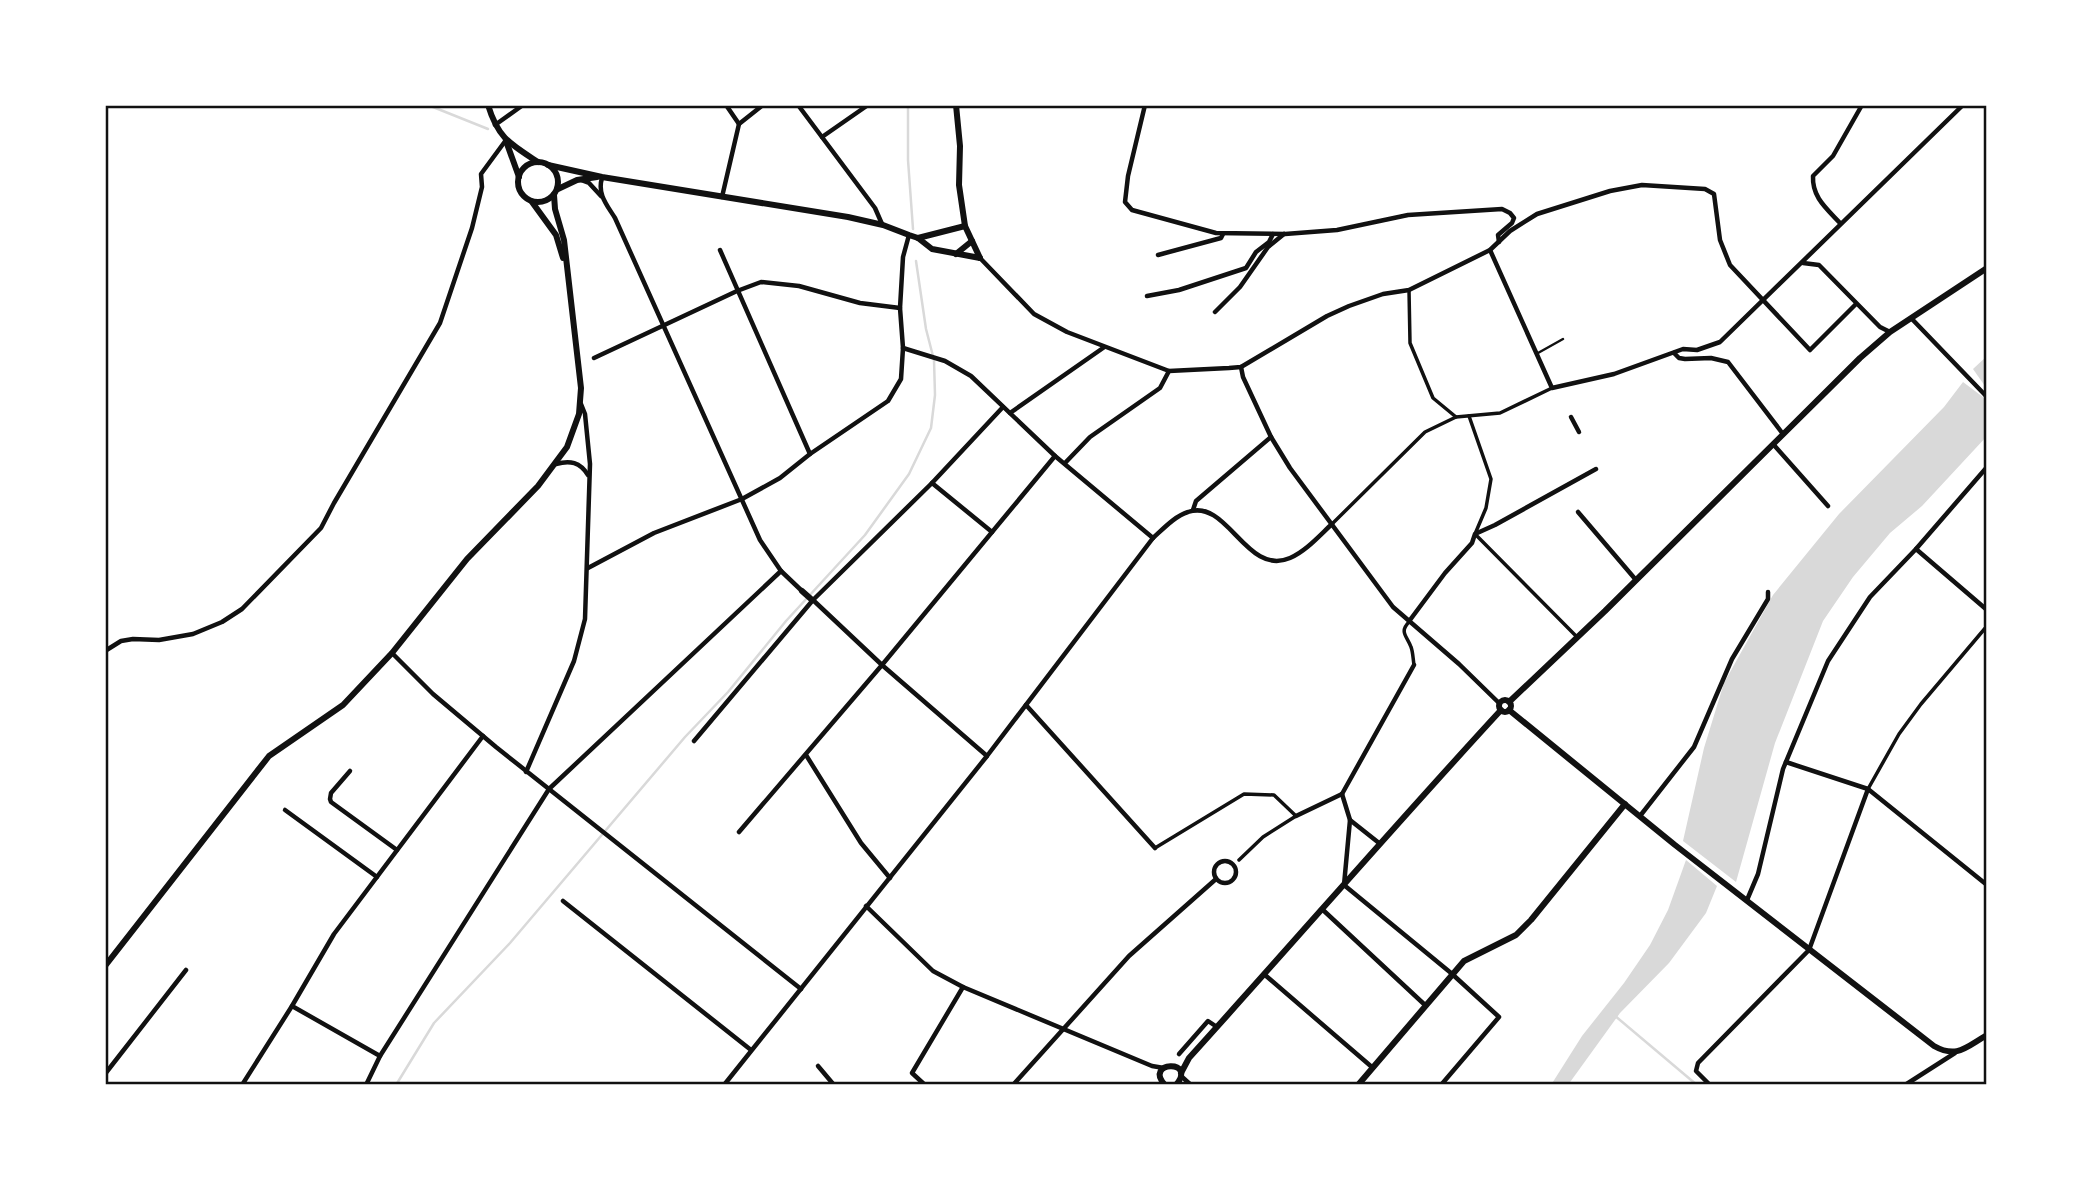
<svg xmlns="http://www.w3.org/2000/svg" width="2092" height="1190" viewBox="0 0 2092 1190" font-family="'Public Sans',sans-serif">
	<rect width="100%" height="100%" fill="#fff"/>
	<g fill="#d9d9d9">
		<polygon points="1987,356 1987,389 1973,369"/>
		<polygon points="1963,382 1987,400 1987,436 1922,506 1890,533 1853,577 1823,621 1775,743 1736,882 1683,841 1704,748 1724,683 1773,595 1839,514 1944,407"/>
		<polygon points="1686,860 1717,886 1706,913 1669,963 1620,1013 1568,1085 1551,1085 1582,1036 1624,983 1650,945 1668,910"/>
	</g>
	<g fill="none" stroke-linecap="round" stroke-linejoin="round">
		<g stroke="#d9d9d9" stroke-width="2.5">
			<polyline points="428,105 488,129"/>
			<polyline points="908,105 908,160 913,229"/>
			<polyline points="1614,1015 1697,1085"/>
			<polyline points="396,1085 434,1023 510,943 685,737 728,692 786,621 865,535 909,474 931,428 935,395 934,360 926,329 916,261"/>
		</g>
		<polyline stroke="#111" stroke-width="2.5" points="1538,353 1563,339"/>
		<g stroke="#111" stroke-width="3.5">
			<polyline points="1409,290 1410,343 1433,398 1456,417"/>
			<polyline points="1469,416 1491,479 1486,508 1475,534 1577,637"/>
			<polyline points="1332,524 1425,432 1456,417 1500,413 1552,388"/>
			<path d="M 1409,622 C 1399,632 1407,636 1411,647 C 1413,652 1413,659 1414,665"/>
			<polyline points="1868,789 1899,734 1921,704 1987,626"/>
			<polyline points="1155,848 1244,794 1274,795 1296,816 1263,837 1239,860"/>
		</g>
		<g stroke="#111" stroke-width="4.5">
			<polyline points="798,105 875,208 882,224"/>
			<polyline points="1145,105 1128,176 1125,202 1132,210 1216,233 1285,234 1337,230 1408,215 1502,209 1510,213 1514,218 1512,223 1498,235 1499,242"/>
			<polyline points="739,124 763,105"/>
			<polyline points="495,125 523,105"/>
			<polyline points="822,137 868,105"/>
			<path d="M 602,178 C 597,194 607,205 615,218 L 760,540 L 781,571 L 802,591"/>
			<polyline points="581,180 589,183 601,196"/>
			<polyline points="722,197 739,124 726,105"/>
			<path d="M 1840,223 C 1826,208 1812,197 1813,176 L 1833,156 L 1862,105"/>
			<polyline points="720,250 810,454"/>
			<polyline points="1490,250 1552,388 1614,374 1683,349 1697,350 1720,342 1963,105"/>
			<polyline points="1158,255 1221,238 1223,234"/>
			<polyline points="980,258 1034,314 1067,332 1169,371 1229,368 1241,367 1327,316 1349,306 1383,294 1409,290 1490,250 1510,231 1537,214 1610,191 1642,185 1705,189 1714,194 1720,240 1730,265 1810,350 1856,304"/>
			<polyline points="1803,263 1819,265 1880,327 1890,332"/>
			<polyline points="1147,296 1179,290 1246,268 1256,252 1269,242 1273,234"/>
			<polyline points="1215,312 1240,287 1268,247 1284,234"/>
			<polyline points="1911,318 1987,397"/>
			<polyline points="903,348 945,361 971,376 1055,456 1153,538"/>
			<polyline points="1674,353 1679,358 1685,359 1711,358 1728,362 1783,434"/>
			<polyline points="594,358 737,291 761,282 799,286 860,303 900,308"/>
			<polyline points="1241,367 1243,377 1271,437 1290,468 1393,607 1459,664 1499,703"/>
			<polyline points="1010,413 1103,348"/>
			<polyline points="1571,417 1579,432"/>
			<polyline points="1773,444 1828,506"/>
			<polyline points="1065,463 1090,437 1160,388 1169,371"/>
			<path d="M 556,464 C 570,460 580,462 588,475"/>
			<polyline points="932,483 992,532"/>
			<polyline points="1193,510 1196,501 1271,437"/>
			<polyline points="1578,512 1636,580"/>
			<polyline points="1916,549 1987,610"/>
			<polyline points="588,568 654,533 742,499 780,478 810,454 888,401 901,379 903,348 900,308 903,257 909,235"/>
			<polyline points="813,600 882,665 987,756"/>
			<polyline points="1410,620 1445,573 1472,543 1475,534 1495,525 1596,469"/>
			<polyline points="105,651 121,641 133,639 159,640 193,634 222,622 242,609 321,528 334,503 440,323 472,228 482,187 481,174 506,140"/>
			<polyline points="392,653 433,694 496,747 801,989"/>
			<polyline points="1026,705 1155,848"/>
			<polyline points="694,741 813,600 932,483 1003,407"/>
			<polyline points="806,755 861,843 890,878"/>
			<polyline points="1786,762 1868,789 1987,885"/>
			<polyline points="350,771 331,793 330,799 331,802 397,850"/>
			<polyline points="526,772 574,661 585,619 590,464 585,414 581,404"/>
			<polyline points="1342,794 1350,820 1344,885 1451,973 1499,1017 1441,1085"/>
			<polyline points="1342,794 1414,665"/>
			<polyline points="285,810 377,877"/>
			<polyline points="1296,816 1342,794"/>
			<polyline points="1640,816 1694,747 1732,659 1768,599 1768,592"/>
			<polyline points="1350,820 1379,843"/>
			<polyline points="739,832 882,665 1055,456"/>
			<circle cx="1225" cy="872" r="11"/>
			<polyline points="1747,900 1758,874 1783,769 1828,661 1870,597 1916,549 1987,467"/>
			<polyline points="563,901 751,1050"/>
			<polyline points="866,906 933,971 963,987 1152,1066 1164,1068"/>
			<polyline points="1323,910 1425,1005"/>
			<polyline points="1265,975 1373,1068"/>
			<polyline points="292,1006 380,1056"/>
			<polyline points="1179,1054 1208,1021 1217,1027"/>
			<polyline points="818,1066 834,1085"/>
			<polyline points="105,1074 186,970"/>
			<polyline points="1181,1076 1191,1085"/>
			<polyline points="242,1085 292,1006 334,934 483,736"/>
			<polyline points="366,1085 380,1056 549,789 781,571"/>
			<path d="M 724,1085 L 987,756 L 1153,538 C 1163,529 1175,516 1188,512 C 1228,498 1246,577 1290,558 C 1306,551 1319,536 1332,524"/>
			<polyline points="925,1085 912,1073 963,987"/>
			<polyline points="1013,1085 1129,956 1216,879"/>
			<polyline points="1710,1085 1696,1071 1698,1063 1809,950 1868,789"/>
			<polyline points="1905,1085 1955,1053"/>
		</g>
		<g stroke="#111" stroke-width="6">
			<path d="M 488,105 C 498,138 510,144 538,162"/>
			<polyline points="956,105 960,146 959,185 965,226 980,258"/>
			<polyline points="506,141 519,177"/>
			<circle cx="538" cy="182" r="20"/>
			<polyline points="548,165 602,177 848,217 883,225 909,235 918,238 932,249 980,258"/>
			<polyline points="558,189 577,180 597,177"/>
			<polyline points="532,202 556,235 563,258"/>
			<polyline points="918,238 965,226"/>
			<polyline points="956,254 972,241"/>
			<polyline points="802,591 811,599"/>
			<path d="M 1509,710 L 1675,845 L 1934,1046 C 1957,1059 1966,1047 1987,1035"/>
			<polyline points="105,966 269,756 343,705 392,653 467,559 538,486 567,447 579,414 581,388 564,240 555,209 554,195"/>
			<polyline points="1358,1085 1464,961 1516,935 1531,920 1625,804"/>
		</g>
		<g stroke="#111" stroke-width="6">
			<circle cx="1505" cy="706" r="6"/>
			<polyline points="1509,702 1605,611 1860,358 1890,332 1987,268"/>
			<path d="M 1181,1073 L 1189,1058 C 1294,942 1395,825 1501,710"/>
			<path d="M 1165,1085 C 1143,1061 1198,1059 1176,1085"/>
		</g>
	</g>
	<rect width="2092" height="1190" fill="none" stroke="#ffffff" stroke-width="214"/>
	<rect x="107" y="107" width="1878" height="976" fill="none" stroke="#111" stroke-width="2.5"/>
</svg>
